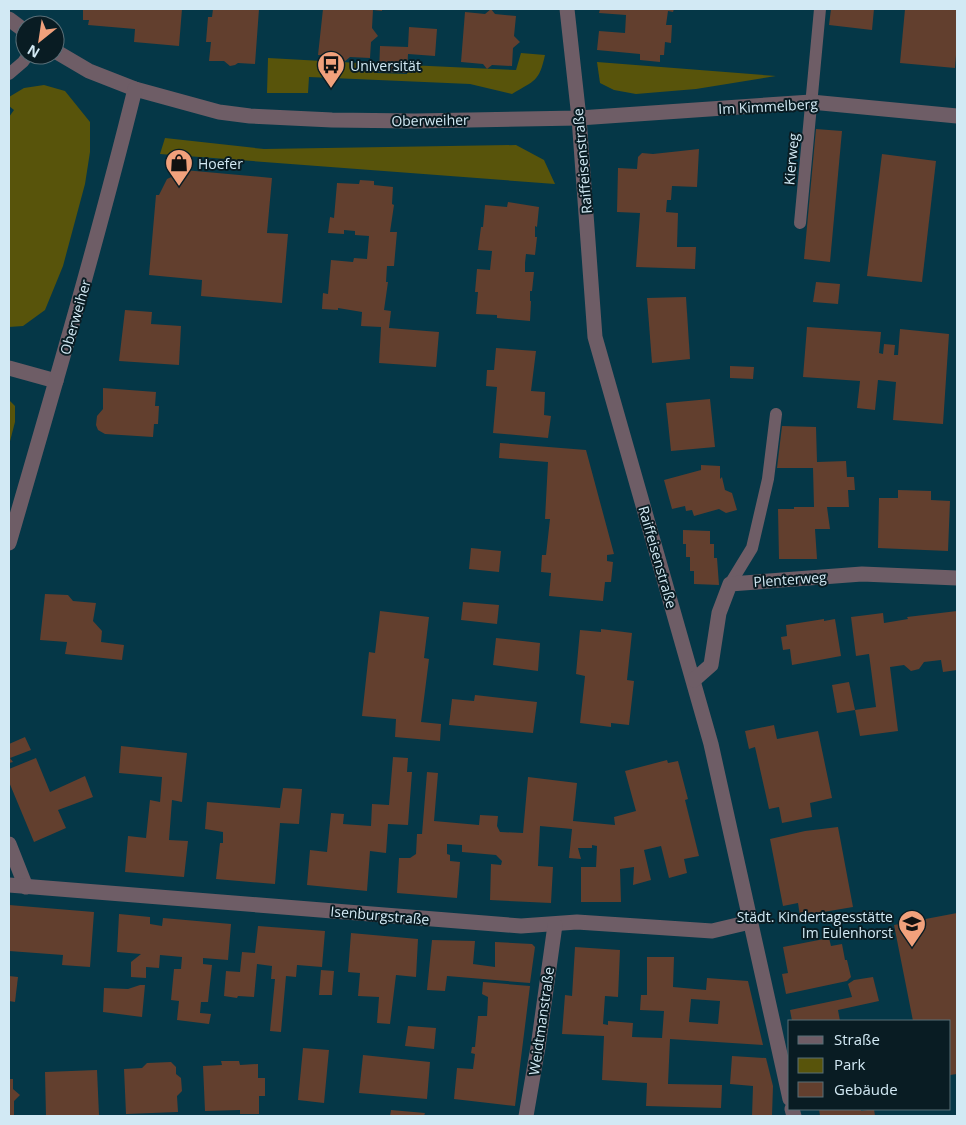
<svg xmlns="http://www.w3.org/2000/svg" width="966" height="1125" viewBox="0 0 966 1125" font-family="'Open Sans',sans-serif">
	<rect width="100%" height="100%" fill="#053747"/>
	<g fill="#58540b">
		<path d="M 521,53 L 545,55 C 539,82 535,80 512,94 L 470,84 L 309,77 L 308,93 L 267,93 L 268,58 L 377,64 L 377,73 L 407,74 L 408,65 L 516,70 Z"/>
		<polygon points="597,62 776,76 696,89 636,94 614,90 600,83"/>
		<polygon points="44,85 65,91 90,122 90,152 85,184 63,266 45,310 23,326 9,327 9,117 14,110 9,106 9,97 24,88"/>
		<polygon points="165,138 264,149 516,145 544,160 555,184 160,154"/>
		<polygon points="9,400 15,406 15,422 9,445"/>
	</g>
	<g fill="#623f2e" fill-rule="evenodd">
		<polygon points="83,9 182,9 179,46 134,42 135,29 88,25 89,20 83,20"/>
		<polygon points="213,9 259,9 255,64 238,63 235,65 230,66 224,61 209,61 211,42 206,42 208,17 212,17"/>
		<polygon points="323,9 382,9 382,11 373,10 372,28 378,36 371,42 370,58 350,57 344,62 340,56 318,55"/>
		<polygon points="491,9 495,14 516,16 514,36 520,42 513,48 512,66 492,65 487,69 483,64 461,62 465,12 485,14"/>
		<polygon points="600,9 674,9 673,12 668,11 666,25 672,25 671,43 665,42 664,55 660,55 660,62 640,60 640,54 597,50 599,31 625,33 626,15 599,13"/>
		<polygon points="831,9 874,9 872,30 829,25"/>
		<polygon points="905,9 957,9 957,42 955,68 900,63"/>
		<polygon points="409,27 437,29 435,56 408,54 407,73 379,72 380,46 408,47"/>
		<polygon points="816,129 842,131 830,262 804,259"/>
		<polygon points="699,149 697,187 672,186 671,200 667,200 666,212 678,213 677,247 696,247 695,269 636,267 640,213 617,212 618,168 637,169 638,157 642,153 653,154"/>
		<polygon points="882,154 936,161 922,282 867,276"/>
		<polygon points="184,170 272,178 267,233 288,234 282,303 201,296 202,280 149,275 156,195 159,195 167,179 178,174 184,174"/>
		<polygon points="360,180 374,181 374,185 393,187 392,204 394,205 390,232 397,232 394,266 387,266 386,282 388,282 384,310 391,311 389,328 439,332 436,367 379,363 381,327 361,326 362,312 338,308 338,310 322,309 323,293 328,294 331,260 353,262 354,258 367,259 369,236 355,235 355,231 344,230 344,234 328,233 330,217 334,218 337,183 359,184"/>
		<polygon points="508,202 539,207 537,227 535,226 535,237 537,237 535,255 526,254 525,263 525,272 534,272 532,291 530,291 530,301 531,301 530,321 497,318 497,315 476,314 478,292 475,292 477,269 490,270 492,251 478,250 481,227 483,227 485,205 507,207"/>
		<polygon points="816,282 840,284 838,304 813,302"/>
		<polygon points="686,297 690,359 652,363 647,298"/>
		<polygon points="125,310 152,312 151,324 181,326 179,365 119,361"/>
		<polygon points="807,327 881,332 879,353 883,354 884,344 895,345 894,355 898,355 900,329 949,334 943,424 893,420 896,382 878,380 875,410 857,408 860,381 803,377"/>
		<polygon points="496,348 536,351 531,391 545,392 544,415 551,416 548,438 493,433 497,387 486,386 487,370 494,370"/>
		<polygon points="730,366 754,367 753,379 730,378"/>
		<polygon points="103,388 156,392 155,406 159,406 158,424 154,424 153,437 105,434 98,430 96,425 97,416 103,409"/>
		<polygon points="710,399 715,447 671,451 666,403"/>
		<polygon points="782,426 816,427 817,462 846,461 847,477 854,477 855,490 848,490 849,507 827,507 830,529 815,529 817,559 779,559 778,509 794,509 794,507 814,507 813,468 777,468"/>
		<polygon points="500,443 586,450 614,554 607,555 607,561 613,562 611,582 605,582 603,601 549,596 551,573 541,572 542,555 546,555 550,519 545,519 548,462 499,458"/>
		<polygon points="701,465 720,466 720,479 722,477 725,490 732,493 737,510 726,513 719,509 694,516 692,510 686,511 685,506 672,509 664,480 701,470"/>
		<polygon points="898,490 931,491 931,500 950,501 948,551 878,548 879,498 898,498"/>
		<polygon points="683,530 710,531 710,544 714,544 714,558 717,558 719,585 694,584 694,571 690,571 690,557 686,557 686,544 683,544"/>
		<polygon points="471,548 501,551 499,572 469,569"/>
		<polygon points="45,594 68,595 73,601 96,603 93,621 102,631 101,642 124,645 122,660 65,654 67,642 40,640"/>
		<polygon points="463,602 499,605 497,624 461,620"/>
		<polygon points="380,611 429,617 424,658 429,659 421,722 441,724 440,741 395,737 396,719 362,716 369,652 375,653"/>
		<polygon points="957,611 957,670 943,672 941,660 924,662 919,669 911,671 904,665 890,667 898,731 860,736 855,710 876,707 869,654 856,656 851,617 883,613 884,623 908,619 907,617"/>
		<polygon points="824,619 824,621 835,619 841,656 792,665 790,649 783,650 781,637 787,636 786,625"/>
		<polygon points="601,629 632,633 627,680 634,681 629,725 611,723 611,727 580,723 585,676 576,674 580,630 601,632"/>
		<polygon points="496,638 540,643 538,671 493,665"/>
		<polygon points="849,682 855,710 837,713 832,685"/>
		<polygon points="475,695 537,702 533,733 449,725 452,699 474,701"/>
		<polygon points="774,725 777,739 818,731 832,798 810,803 812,817 782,823 779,807 769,809 755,747 749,749 745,731"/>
		<polygon points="25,737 31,750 10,758 13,762 9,763 9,744"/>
		<polygon points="121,746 187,753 182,802 172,800 169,840 188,841 184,877 125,872 128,836 146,838 150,800 160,802 162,777 119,773"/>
		<polygon points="393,757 408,758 407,772 412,772 408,825 388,824 386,853 370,851 367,891 307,885 310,850 327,852 331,813 344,814 343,824 371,826 372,804 389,805"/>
		<polygon points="36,758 50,792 85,776 93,797 58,810 66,828 34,842 9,782 9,769"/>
		<polygon points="667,760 668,763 678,761 688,799 685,800 699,856 684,859 687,873 669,878 661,846 644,850 651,880 633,885 634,867 620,869 621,902 581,902 581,867 596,867 597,846 592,845 592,848 578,848 581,859 569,858 572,829 540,826 538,866 553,867 551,903 490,900 491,864 501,865 502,861 496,855 462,852 462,845 447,844 447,854 450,855 450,861 460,862 457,898 397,893 399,858 410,858 416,854 417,834 422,834 427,772 438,773 434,821 479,825 480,815 498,816 497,826 500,832 523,833 528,777 577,783 573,821 615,825 614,817 636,811 625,771"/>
		<polygon points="283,788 302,789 299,824 280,823 275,884 216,879 220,843 223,843 223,832 205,829 207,802 280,808"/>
		<polygon points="838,827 853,907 800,916 798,903 783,906 770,839 805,831"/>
		<polygon points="9,905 94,912 90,967 62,965 63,955 9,951"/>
		<polygon points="957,913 957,1074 950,1075 950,1021 913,1021 894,925"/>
		<polygon points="119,914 150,917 150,924 162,926 163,918 231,924 228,960 203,958 203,964 212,965 208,1002 201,1002 200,1013 211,1014 209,1024 177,1020 179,1001 171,1000 174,969 181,969 182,957 160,955 159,968 146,967 146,978 131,977 131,962 141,954 117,952"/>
		<polygon points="258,926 325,931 322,967 297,965 296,977 286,976 281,1032 270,1031 275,979 271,979 272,966 257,964 254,997 238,996 237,998 224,996 226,971 240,972 242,952 255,953"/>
		<polygon points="351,933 418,939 416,977 396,975 390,1024 377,1023 379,997 358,996 360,973 348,972"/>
		<polygon points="829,938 831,946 842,944 845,960 847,960 851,977 847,981 786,994 782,974 788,973 783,947"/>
		<polygon points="432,940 475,941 473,964 495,967 495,942 532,944 535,947 530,983 447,976 445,991 427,990"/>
		<path d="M 575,947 L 620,950 L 618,997 L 605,996 L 603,1024 L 608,1025 L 608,1021 L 633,1023 L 632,1037 L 662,1038 L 664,1011 L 640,1010 L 641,995 L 647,995 L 647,957 L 674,957 L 673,987 L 706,990 L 707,978 L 748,981 L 763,1045 L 670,1039 L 668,1084 L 722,1085 L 721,1108 L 646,1106 L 647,1083 L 602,1080 L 604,1036 L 562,1034 L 565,995 L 572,996 ZM 691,999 L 720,1001 L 718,1024 L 689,1022 Z"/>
		<polygon points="321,970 334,971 332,995 319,995"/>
		<polygon points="9,976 18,977 15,1002 9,1001"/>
		<polygon points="873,977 879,1001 838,1010 840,1021 792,1021 790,1010 852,997 848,984 854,980"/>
		<polygon points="483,982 530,986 515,1106 454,1099 457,1068 473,1069 475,1054 471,1053 472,1047 475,1047 478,1016 487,1016 488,997 482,994"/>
		<polygon points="140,985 145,985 142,1017 103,1012 104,988 128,989"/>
		<polygon points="408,1026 436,1028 434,1049 405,1046"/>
		<polygon points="303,1048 329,1050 324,1103 298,1100"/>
		<polygon points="363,1055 430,1062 427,1099 359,1093"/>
		<polygon points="732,1056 766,1058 773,1086 772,1116 752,1116 753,1086 730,1084"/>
		<polygon points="221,1061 239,1061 240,1065 258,1064 258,1078 265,1078 265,1096 259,1096 259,1114 240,1114 240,1110 205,1111 203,1066 222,1065"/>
		<polygon points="171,1062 176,1067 176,1074 181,1078 182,1091 177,1096 178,1112 126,1114 124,1069 142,1068 147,1063"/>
		<polygon points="97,1070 99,1115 46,1116 45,1072"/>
		<polygon points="9,1079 13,1079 13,1089 20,1095 14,1101 14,1116 9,1116"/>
		<polygon points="819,1109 861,1109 861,1111 874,1109 875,1116 820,1116"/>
		<polygon points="391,1110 425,1113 424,1116 390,1116"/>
	</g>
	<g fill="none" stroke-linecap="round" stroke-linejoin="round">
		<g stroke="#6e5d66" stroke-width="12">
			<polyline points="9,74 23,62 28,55"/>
			<polyline points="800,223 820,9"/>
			<polyline points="730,584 752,548 768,479 776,414"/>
		</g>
		<g stroke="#6e5d66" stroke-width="15">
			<polyline points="567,9 579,118 595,337 711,744 790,1099"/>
			<polyline points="9,19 25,31"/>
			<polyline points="55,51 89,71 135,89 219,112 250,116 332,120 415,121 579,118 811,102 957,116"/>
			<polyline points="9,368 56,381"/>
			<path d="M 9,543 C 53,392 97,242 135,89"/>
			<polyline points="694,680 711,665 719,613 730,584 862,574 957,578"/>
			<polyline points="9,844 26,887"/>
			<polyline points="9,885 521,926 577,922 712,931 750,922"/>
			<polyline points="792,1109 794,1116"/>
			<polyline points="526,1116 538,1047 555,925"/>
		</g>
	</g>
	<defs>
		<symbol id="bus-pin" viewBox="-11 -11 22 30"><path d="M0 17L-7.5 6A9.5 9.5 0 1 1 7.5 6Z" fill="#f1a17c" stroke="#091c23"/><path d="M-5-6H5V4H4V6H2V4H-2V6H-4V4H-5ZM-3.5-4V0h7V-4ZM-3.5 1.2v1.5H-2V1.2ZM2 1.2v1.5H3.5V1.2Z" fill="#111"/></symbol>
		<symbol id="shop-pin" viewBox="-11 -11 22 30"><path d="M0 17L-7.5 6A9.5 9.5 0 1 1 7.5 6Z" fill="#f1a17c" stroke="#091c23"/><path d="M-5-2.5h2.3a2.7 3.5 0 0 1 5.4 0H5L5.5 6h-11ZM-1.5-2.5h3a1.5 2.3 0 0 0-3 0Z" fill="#111"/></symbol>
		<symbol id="school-pin" viewBox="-11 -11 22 30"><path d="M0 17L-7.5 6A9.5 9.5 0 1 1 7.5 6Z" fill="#f1a17c" stroke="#091c23"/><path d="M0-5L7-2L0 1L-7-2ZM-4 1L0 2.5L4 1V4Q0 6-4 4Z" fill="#111"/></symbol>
	</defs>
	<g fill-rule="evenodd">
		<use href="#bus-pin" x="315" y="49" width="32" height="43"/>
		<use href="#shop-pin" x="163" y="147" width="32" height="43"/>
		<use href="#school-pin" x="896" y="908" width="32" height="43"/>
	</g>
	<g text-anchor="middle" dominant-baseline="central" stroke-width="4" stroke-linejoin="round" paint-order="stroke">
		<g font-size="14" fill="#d2e9f4" stroke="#091c23" text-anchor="start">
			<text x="350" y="65">Universität</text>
			<text x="198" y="163">Hoefer</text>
			<text x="893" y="916" text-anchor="end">Städt. Kindertagesstätte<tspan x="893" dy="16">Im Eulenhorst</tspan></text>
		</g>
		<g font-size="14" fill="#d2e9f4" stroke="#091c23">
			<text transform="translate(768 106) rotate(-3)">Im Kimmelberg</text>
			<text transform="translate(430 120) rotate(-1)">Oberweiher</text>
			<text transform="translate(791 159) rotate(-85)">Kierweg</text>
			<text transform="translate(582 161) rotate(-95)">Raiffeisenstraße</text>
			<text transform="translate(75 317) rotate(-74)">Oberweiher</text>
			<text transform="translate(658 557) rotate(74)">Raiffeisenstraße</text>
			<text transform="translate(790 579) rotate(-4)">Plenterweg</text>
			<text transform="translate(380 915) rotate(5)">Isenburgstraße</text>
			<text transform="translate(541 1021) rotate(-82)">Weidtmanstraße</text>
		</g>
	</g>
	<rect width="966" height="1125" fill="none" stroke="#d2e9f4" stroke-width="20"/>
	<rect x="788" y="1020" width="162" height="90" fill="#091c23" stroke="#596e77"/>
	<rect x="798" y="1036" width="25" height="8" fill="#6e5d66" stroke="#596e77"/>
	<text x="834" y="1045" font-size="15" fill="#d2e9f4">Straße</text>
	<rect x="798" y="1058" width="25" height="15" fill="#58540b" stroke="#596e77"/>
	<text x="834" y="1070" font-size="15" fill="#d2e9f4">Park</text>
	<rect x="798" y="1082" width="25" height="15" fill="#623f2e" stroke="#596e77"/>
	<text x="834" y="1095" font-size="15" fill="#d2e9f4">Gebäude</text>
	<g transform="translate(40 40) rotate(210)"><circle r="24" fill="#091c23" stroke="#596e77"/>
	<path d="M0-4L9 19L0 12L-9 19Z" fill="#f1a17c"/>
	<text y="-8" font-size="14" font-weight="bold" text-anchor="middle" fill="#d2e9f4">N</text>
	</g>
</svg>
